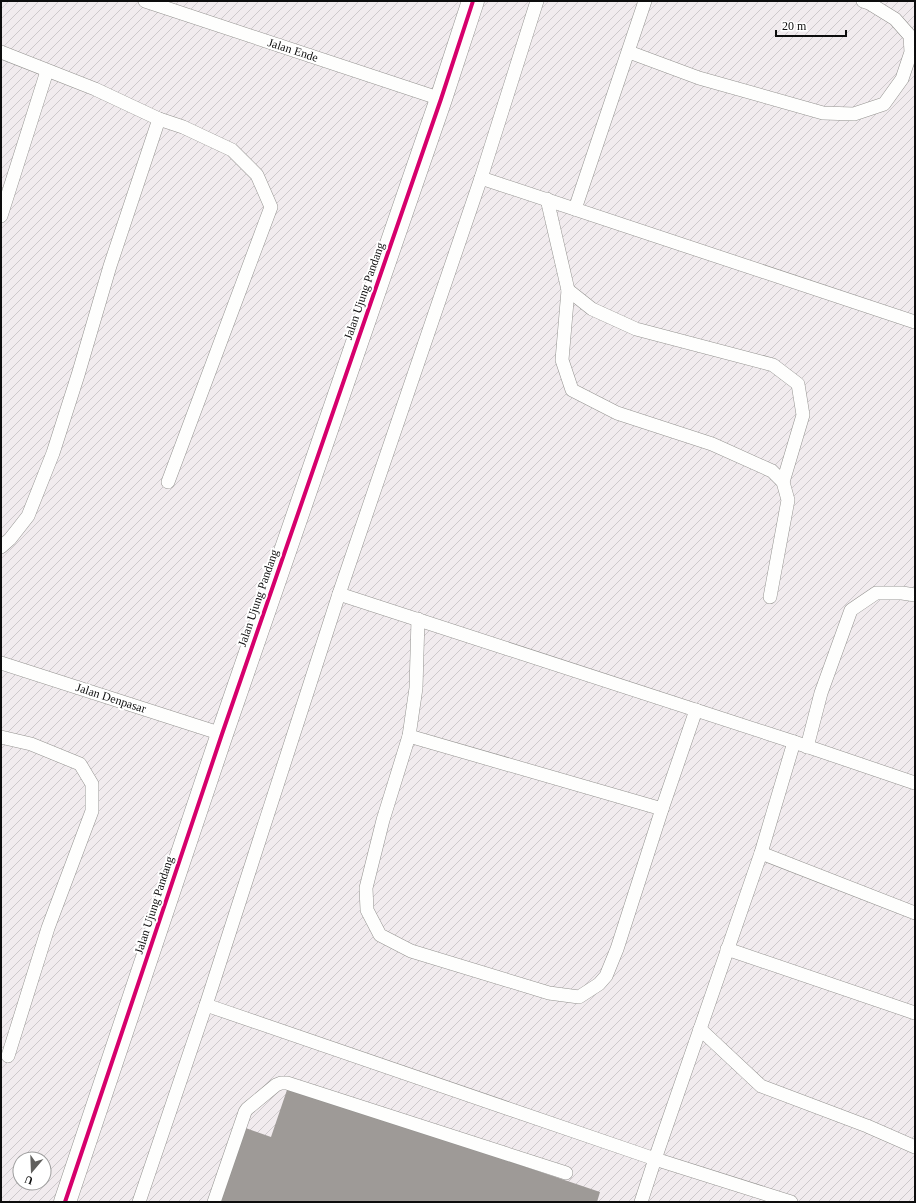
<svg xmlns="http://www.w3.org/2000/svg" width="916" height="1203" viewBox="0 0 916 1203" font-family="Georgia,serif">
	<defs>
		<pattern id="industrial-furrows" width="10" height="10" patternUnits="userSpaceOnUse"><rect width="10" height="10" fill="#f1ebee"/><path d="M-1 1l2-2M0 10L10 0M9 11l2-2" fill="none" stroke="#cdc8cb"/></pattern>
	</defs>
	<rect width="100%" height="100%" fill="#fbf8f1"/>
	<path fill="url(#industrial-furrows)" fill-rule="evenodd" d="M 1,1 L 915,1 L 915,1202 L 1,1202 ZM 20,1159 L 44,1159 L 44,1183 L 20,1183 Z"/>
	<polygon fill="#9e9a97" points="288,1087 600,1192 597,1202 218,1202 243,1127 271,1137"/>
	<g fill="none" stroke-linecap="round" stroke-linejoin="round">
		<defs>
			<g id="lane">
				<polyline points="145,1 441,99"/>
				<polyline points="1,52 95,89 159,119 183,127 232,150 257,175 271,207 168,482"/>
				<polyline points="629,52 699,78 823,113 854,114 884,104 902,79 911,52 910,36 895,19 869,3 863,1"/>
				<polyline points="481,178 915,322"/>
				<polyline points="547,199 568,290 592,309 636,329 773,365 798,384 803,415 783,482"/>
				<polyline points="575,209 645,1"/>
				<polyline points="1,216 47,71"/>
				<polyline points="568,290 562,360 572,390 617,413 712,444 772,471 783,482 788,500 770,597"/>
				<polyline points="1,547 10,539 28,516 53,453 78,375 110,266 159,119"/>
				<polyline points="339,594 794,742 915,783"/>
				<polyline points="418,619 416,688 409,736 383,820 366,888 367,910 380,935 411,951 549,993 579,997 599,984 606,976 617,949 662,809 696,710"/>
				<polyline points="1,663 222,734"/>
				<polyline points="409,736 662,809"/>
				<polyline points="1,737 31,744 80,764 92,784 92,811 48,928 8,1056"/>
				<polyline points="807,747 821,693 851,610 876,593 902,593 915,595"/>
				<polyline points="761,853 915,913"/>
				<polyline points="727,949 915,1013"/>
				<polyline points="206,1005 655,1159 791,1202"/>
				<polyline points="700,1029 761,1086 867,1126 915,1147"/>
				<polyline points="139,1202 206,1005 339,594 481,178 537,1"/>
				<polyline points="214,1202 245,1112 247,1109 276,1085 281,1083 287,1083 566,1173"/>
				<polyline points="641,1202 655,1159 761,853 794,742"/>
			</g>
			<polyline id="street" points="65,1202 222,734 441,99 473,1"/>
		</defs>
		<use href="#lane" stroke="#949390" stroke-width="14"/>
		<use href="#street" stroke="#949390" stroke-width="23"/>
		<use href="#lane" stroke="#fefefd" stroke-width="13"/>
		<use href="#street" stroke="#fefefd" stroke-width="22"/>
		<defs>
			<polyline id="cycleway" points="65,1202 222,734 441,99 473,1"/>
		</defs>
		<use href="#cycleway" stroke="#fff" stroke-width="6"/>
		<use href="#cycleway" stroke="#d6006c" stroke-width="4"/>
	</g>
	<g text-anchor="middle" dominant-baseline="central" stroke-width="4" stroke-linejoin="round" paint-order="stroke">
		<g font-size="12" fill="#0d0d0d" stroke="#fff">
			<text transform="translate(293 50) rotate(18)">Jalan Ende</text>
			<text transform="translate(364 291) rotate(-71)">Jalan Ujung Pandang</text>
			<text transform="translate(258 598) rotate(-71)">Jalan Ujung Pandang</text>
			<text transform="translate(111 698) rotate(18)">Jalan Denpasar</text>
			<text transform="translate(154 905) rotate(-72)">Jalan Ujung Pandang</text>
		</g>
	</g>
	<rect width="916" height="1203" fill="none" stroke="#0d0d0d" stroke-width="4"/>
	<g transform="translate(32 1171) rotate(199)"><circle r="19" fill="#ffffff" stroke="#9e9e9e"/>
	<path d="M0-3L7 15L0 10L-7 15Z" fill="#605f5d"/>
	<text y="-6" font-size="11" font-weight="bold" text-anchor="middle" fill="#0d0d0d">U</text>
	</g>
	<path d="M776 30v6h70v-6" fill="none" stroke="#0d0d0d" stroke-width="2"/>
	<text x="782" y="30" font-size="12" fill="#0d0d0d" stroke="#ffffff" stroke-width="3" paint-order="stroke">20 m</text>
</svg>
